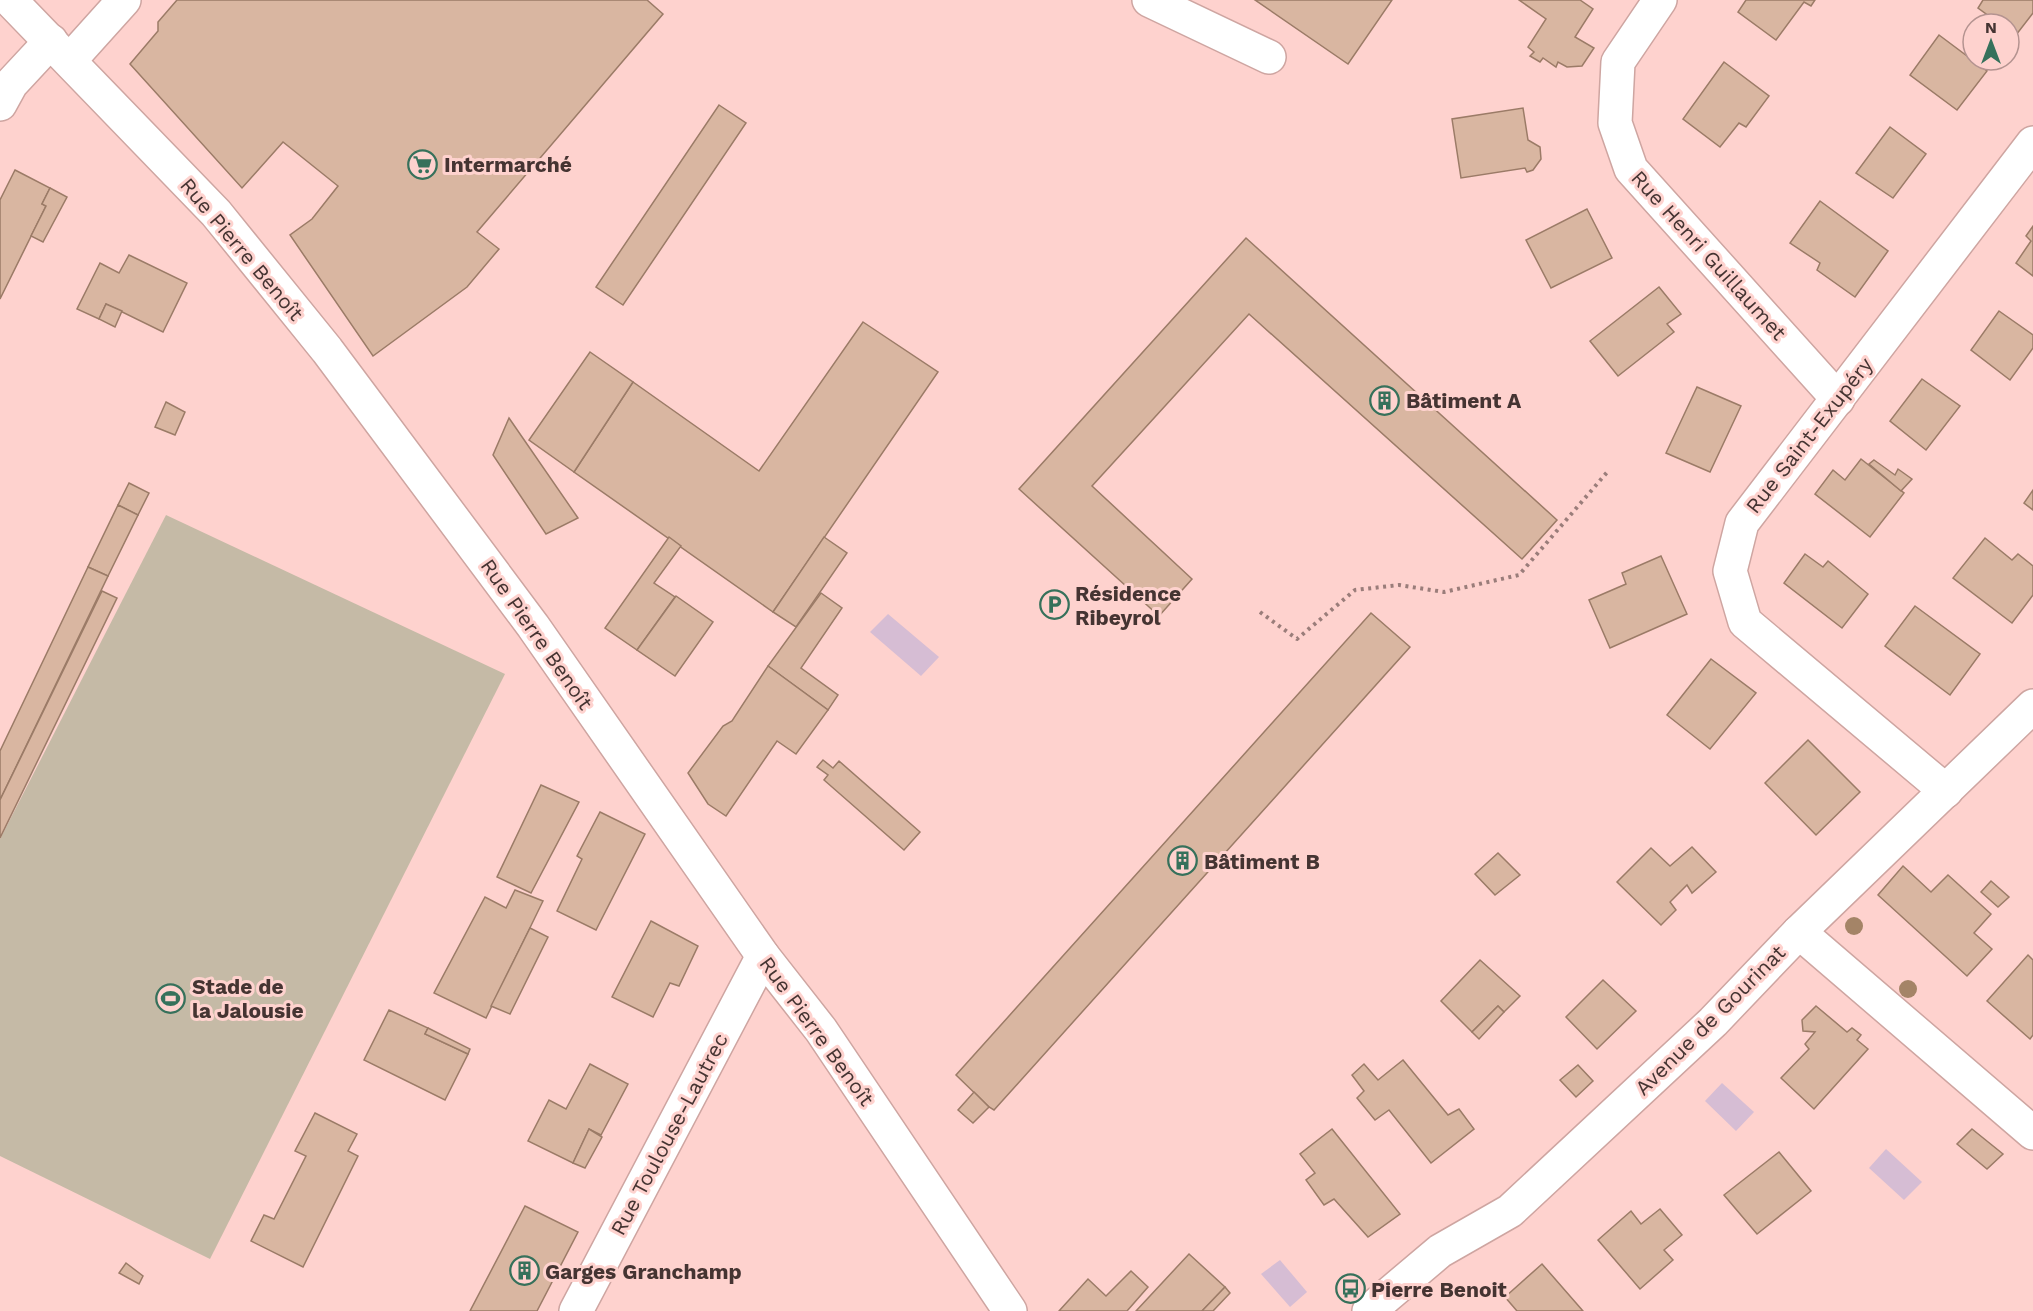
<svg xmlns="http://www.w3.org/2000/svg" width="2033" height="1311" viewBox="0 0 2033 1311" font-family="'Work Sans',sans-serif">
	<rect width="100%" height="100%" fill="#fed2ce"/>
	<polygon fill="#c5baa6" points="166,515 505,674 210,1259 0,1156 0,839"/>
	<g fill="#d6bdd4">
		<polygon points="888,614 939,657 921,676 870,632"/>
		<polygon points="1722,1083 1754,1112 1736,1131 1705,1101"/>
		<polygon points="1886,1149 1922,1182 1904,1200 1869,1168"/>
		<polygon points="1280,1260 1307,1292 1290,1307 1261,1274"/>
	</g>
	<g fill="#d9b6a1" stroke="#9b7b67" stroke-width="1.5">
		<polygon points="177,0 647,0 663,14 477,232 499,249 467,287 373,356 290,235 312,219 338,186 283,142 242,188 130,64 158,31 158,22"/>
		<polygon points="1255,0 1392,0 1348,64"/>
		<polygon points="1519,0 1580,0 1593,9 1575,37 1594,48 1582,66 1567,67 1558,62 1556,67 1543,58 1540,62 1530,56 1534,52 1528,47 1546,19"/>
		<polygon points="1746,0 1815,0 1811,6 1804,2 1776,40 1738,12"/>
		<polygon points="1983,0 2033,0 2033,13 2016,35 2009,30 2009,24 2000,24 1978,8"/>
		<polygon points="1939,35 1987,71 1957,110 1910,75"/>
		<polygon points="1724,62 1769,96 1746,127 1739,123 1720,147 1683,119"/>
		<polygon points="719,105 746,123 623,305 596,287"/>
		<polygon points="1523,108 1528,140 1540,147 1541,159 1533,170 1527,172 1525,168 1461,178 1452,119"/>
		<polygon points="1890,127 1926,154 1893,198 1856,173"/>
		<polygon points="15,170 50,188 42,204 46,206 0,299 0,200"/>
		<polygon points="50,188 67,197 43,242 31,236 46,206 42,204"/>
		<polygon points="1820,201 1888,251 1855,297 1817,270 1820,263 1790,243"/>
		<polygon points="1587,209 1612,258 1551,288 1526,240"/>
		<polygon points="2033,226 2033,276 2016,263 2031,241 2026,236"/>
		<polygon points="1246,238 1557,520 1522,559 1249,314 1092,486 1192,579 1159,616 1019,489"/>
		<polygon points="129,255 187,283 163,332 106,304 99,319 77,309 100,263 119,273"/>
		<polygon points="1659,287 1681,314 1667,324 1674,332 1618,376 1590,341"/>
		<polygon points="106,304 122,311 115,327 99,319"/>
		<polygon points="1999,311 2033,335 2033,348 2010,380 1971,350"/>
		<polygon points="863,322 938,372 773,612 574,472 633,382 759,471"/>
		<polygon points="590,352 633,382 574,472 529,440"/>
		<polygon points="1922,379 1960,406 1926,450 1890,421"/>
		<polygon points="1697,387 1741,406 1710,472 1666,453"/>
		<polygon points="166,402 185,412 175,435 155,427"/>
		<polygon points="509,418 578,518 546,534 493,455"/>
		<polygon points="1861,459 1904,493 1870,537 1815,494 1833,470 1845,480"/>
		<polygon points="1874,460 1895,475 1898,469 1912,479 1901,491 1869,464"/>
		<polygon points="129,483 149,493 138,515 118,505"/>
		<polygon points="2033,490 2033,510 2024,503"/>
		<polygon points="118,505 138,515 108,576 88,567"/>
		<polygon points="669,537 681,546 654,583 675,597 637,650 605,628"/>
		<polygon points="824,537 847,553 796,627 773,612"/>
		<polygon points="1985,538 2012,560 2018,554 2033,566 2033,595 2012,623 1953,578"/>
		<polygon points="1805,554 1823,567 1828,561 1868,594 1842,628 1784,583"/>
		<polygon points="1661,556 1687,614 1610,648 1589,600 1626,584 1622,573"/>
		<polygon points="88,567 108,576 0,800 0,751"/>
		<polygon points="102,591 117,598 0,838 0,800"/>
		<polygon points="821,593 842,608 801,668 838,695 828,710 768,666"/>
		<polygon points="676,596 713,622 675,676 637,650"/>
		<polygon points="1915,606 1980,654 1950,695 1885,646"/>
		<polygon points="1371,613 1410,647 994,1110 989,1107 956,1075"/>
		<polygon points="1711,659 1756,693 1710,749 1667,715"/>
		<polygon points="768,666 828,710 796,754 777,741 726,816 708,804 688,773 723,726 732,721"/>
		<polygon points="1808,740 1860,792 1816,835 1765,783"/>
		<polygon points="823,760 833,768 839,761 920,832 904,850 824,780 828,775 817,767"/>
		<polygon points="541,785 579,802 531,893 497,877"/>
		<polygon points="600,812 645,834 596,930 557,911 582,859 577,856"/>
		<polygon points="1692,847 1716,872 1692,893 1687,885 1670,902 1676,910 1661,925 1617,882 1651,848 1670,866"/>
		<polygon points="1498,853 1520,875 1495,895 1475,874"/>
		<polygon points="1903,866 1931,892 1948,875 1991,914 1974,933 1992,949 1967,976 1878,895"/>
		<polygon points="1991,881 2009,897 1998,907 1981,892"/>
		<polygon points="515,890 543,901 486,1018 434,993 485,897 506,908"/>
		<polygon points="651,921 698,946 679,986 670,983 653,1017 612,997"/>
		<polygon points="530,928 548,937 510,1014 491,1006"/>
		<polygon points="2028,955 2033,960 2033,1035 2030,1039 1987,1001"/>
		<polygon points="1480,960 1520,996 1504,1012 1498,1006 1472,1032 1441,1001"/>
		<polygon points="1603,980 1636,1011 1597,1049 1566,1017"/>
		<polygon points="1498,1006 1504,1012 1479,1039 1472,1032"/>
		<polygon points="1816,1006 1847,1032 1852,1028 1861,1035 1857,1040 1868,1049 1814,1109 1781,1078 1809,1049 1805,1044 1815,1032 1803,1031 1802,1020"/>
		<polygon points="389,1010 428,1028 425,1034 468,1054 445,1100 364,1060"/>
		<polygon points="428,1028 470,1049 468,1054 425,1034"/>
		<polygon points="1403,1060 1448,1115 1459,1109 1474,1129 1431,1163 1389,1110 1375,1120 1357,1098 1364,1091 1352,1075 1364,1064 1378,1080"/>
		<polygon points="590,1064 628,1084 601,1135 589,1129 573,1163 528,1141 549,1100 566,1109"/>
		<polygon points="1578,1065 1593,1081 1576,1097 1560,1080"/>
		<polygon points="974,1092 989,1107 973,1123 958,1110"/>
		<polygon points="315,1113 357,1134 348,1151 358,1156 303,1267 251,1241 264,1215 274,1219 306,1156 295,1151"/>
		<polygon points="589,1129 602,1137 585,1168 573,1163"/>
		<polygon points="1332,1129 1400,1214 1368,1237 1334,1199 1324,1205 1306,1180 1315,1173 1300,1154"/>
		<polygon points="1972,1129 2003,1154 1987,1169 1957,1144"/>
		<polygon points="1779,1152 1811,1191 1757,1234 1724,1195"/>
		<polygon points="525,1206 578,1232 537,1311 470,1311"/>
		<polygon points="1660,1209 1682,1235 1664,1250 1673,1260 1640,1289 1598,1240 1631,1211 1641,1224"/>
		<polygon points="1189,1254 1225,1287 1202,1311 1136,1311"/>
		<polygon points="126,1263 143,1276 139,1284 119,1273"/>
		<polygon points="1542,1264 1583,1311 1517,1311 1505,1297"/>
		<polygon points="1131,1271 1148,1287 1127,1311 1059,1311 1088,1279 1106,1296"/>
		<polygon points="1225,1287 1230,1293 1213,1311 1202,1311"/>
	</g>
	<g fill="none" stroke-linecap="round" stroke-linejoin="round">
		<defs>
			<g id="minor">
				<polyline points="10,0 216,213 327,350 533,626 763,956 821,1030 1010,1311"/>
				<polyline points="1149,0 1269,57"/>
				<polyline points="1660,0 1618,62 1615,123 1631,169 1838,399"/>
				<polyline points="70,60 124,0"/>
				<polyline points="0,104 11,84 51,41"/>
				<polyline points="1946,791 1745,622 1730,571 1742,523 2033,143"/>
				<polyline points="1799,932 2033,1133"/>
				<polyline points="576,1311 763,956"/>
				<polyline points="1369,1311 1440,1251 1510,1211 1713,1022 1799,932 2033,706"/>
			</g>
		</defs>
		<use href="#minor" stroke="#cea5a1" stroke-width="36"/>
		<polyline stroke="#9a7d7a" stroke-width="4" stroke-dasharray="3 4.5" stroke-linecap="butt" points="1260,612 1297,639 1355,590 1399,585 1444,592 1519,575 1609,470"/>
		<use href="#minor" stroke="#fff" stroke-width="33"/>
	</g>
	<g fill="#a48467">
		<circle cx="1854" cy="926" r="9"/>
		<circle cx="1908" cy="989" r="9"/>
	</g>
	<defs>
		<symbol id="supermarket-ring" viewBox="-11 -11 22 22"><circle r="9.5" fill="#fed2ce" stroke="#36715b" stroke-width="1.5"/><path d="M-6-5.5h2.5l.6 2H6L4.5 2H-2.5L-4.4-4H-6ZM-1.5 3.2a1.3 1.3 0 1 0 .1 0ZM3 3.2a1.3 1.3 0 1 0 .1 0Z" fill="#36715b"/></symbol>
		<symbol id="building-ring" viewBox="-11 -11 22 22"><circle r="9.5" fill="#fed2ce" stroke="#36715b" stroke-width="1.5"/><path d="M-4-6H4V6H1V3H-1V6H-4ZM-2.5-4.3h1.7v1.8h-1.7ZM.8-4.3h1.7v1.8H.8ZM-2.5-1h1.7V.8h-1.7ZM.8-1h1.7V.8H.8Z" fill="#36715b"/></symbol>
		<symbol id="parking-ring" viewBox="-11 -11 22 22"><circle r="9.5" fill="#fed2ce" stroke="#36715b" stroke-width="1.5"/><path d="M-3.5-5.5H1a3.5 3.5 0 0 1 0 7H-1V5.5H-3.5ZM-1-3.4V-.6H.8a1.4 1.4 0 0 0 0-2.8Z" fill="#36715b"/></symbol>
		<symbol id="stadium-ring" viewBox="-11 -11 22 22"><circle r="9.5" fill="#fed2ce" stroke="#36715b" stroke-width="1.5"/><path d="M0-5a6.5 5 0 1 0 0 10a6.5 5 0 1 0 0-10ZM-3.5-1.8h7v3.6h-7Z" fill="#36715b"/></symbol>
		<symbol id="bus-ring" viewBox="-11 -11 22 22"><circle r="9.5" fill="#fed2ce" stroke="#36715b" stroke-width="1.5"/><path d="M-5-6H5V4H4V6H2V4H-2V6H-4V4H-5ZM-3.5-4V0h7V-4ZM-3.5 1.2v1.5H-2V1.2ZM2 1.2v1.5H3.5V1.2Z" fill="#36715b"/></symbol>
	</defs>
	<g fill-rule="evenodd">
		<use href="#supermarket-ring" x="406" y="148" width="33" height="33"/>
		<use href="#building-ring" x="1368" y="384" width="33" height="33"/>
		<use href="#parking-ring" x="1038" y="588" width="33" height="33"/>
		<use href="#building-ring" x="1166" y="844" width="33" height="33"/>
		<use href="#stadium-ring" x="154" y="982" width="33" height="33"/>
		<use href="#building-ring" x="508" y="1254" width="33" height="33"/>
		<use href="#bus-ring" x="1334" y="1272" width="33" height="33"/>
	</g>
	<g text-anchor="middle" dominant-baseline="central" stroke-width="6" stroke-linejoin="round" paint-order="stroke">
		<g font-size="21" font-weight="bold" fill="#453432" stroke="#fed2ce" text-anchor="start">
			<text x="444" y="164">Intermarché</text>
			<text x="1406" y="400">Bâtiment A</text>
			<text x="1075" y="593">Résidence<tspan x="1075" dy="24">Ribeyrol</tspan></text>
			<text x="1204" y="861">Bâtiment B</text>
			<text x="192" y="986">Stade de<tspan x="192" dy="24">la Jalousie</tspan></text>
			<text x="545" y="1271">Garges Granchamp</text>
			<text x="1371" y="1289">Pierre Benoit</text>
		</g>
		<g font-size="21" fill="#453432" stroke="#fed2ce">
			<text transform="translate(242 249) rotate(50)">Rue Pierre Benoît</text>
			<text transform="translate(1709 255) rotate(48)">Rue Henri Guillaumet</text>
			<text transform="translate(1809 435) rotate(-52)">Rue Saint-Exupéry</text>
			<text transform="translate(537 634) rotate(55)">Rue Pierre Benoît</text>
			<text transform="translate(1710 1020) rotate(-45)">Avenue de Gourinat</text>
			<text transform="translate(817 1031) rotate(54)">Rue Pierre Benoît</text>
			<text transform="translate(669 1134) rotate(-62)">Rue Toulouse-Lautrec</text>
		</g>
	</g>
	<g transform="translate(1991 42)"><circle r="28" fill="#fed2ce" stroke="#b49390" stroke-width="1.5"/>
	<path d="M0-4.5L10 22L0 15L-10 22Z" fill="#36715b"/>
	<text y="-9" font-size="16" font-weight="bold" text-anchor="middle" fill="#453432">N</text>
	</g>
</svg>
